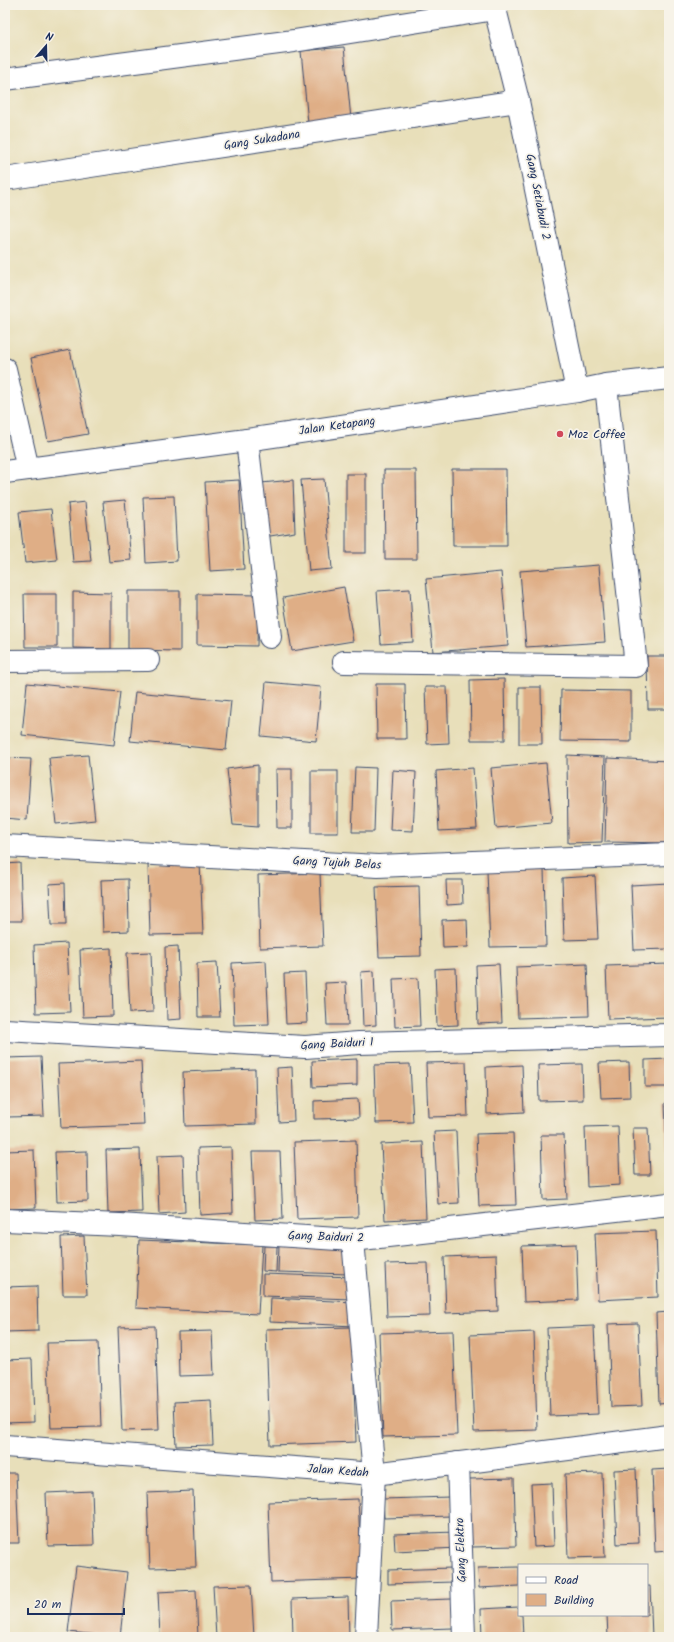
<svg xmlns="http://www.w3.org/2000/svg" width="674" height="1642" viewBox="0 0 674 1642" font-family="Kalam,sans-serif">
	<rect width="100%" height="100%" fill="#f7f3e8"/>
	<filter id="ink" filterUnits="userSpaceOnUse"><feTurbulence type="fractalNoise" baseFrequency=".025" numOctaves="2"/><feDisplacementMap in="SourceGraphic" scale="8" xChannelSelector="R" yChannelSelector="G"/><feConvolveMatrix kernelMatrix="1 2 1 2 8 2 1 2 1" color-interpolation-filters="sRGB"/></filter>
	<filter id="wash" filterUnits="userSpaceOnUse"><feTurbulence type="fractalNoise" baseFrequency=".012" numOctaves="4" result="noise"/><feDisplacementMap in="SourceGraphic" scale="16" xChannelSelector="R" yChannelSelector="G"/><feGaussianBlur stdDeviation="0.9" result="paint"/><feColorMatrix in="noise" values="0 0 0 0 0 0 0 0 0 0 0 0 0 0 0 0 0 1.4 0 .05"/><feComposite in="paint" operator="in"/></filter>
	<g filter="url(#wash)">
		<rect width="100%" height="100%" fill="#e8dfba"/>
		<g id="blocks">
			<g fill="#dfae86">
				<polygon points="344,47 351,119 308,123 301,51"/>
				<polygon points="70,350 88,434 48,441 31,358"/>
				<polygon points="452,469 506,469 507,546 453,546"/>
				<polygon points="384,470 416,470 417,559 385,559"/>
				<rect x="346" y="474" width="20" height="79"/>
				<polygon points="324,479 332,569 309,571 301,480"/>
				<polygon points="239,480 244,569 210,571 205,482"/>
				<polygon points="293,480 295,532 264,537 261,483"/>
				<polygon points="174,496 177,561 146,563 143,497"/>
				<polygon points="125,500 131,560 109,562 103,502"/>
				<polygon points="85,502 91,561 73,562 68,504"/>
				<polygon points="51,509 57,560 25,563 19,512"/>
				<polygon points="599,565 605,642 526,647 520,571"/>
				<polygon points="501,572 508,646 433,652 426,579"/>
				<polygon points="344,587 353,641 292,651 283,598"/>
				<polygon points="410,589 413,642 381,644 377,591"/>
				<polygon points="128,591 180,591 180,651 128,650"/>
				<polygon points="73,592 111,593 111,649 73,648"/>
				<polygon points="24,594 57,594 57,647 25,647"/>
				<polygon points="197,594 258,595 257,646 197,645"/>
				<polygon points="647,656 669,656 669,709 648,709"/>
				<polygon points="504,679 505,740 471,740 470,680"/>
				<polygon points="5,680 8,680 6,716 5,716"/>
				<polygon points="266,682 321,687 316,741 261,736"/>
				<polygon points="27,683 120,692 114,745 22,735"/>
				<polygon points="376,684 405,684 406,739 377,739"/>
				<polygon points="425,687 447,687 449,743 427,744"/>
				<polygon points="519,687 541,687 542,744 519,744"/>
				<polygon points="561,690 631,691 631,742 560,741"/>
				<polygon points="135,692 231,701 226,750 130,741"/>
				<polygon points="88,755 95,820 56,824 49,758"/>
				<polygon points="567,755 605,757 602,842 568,843"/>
				<polygon points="5,758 31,759 27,820 5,818"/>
				<polygon points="607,758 669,761 669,843 605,842"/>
				<polygon points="546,763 552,823 496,828 491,768"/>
				<polygon points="258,765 258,827 233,825 227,769"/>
				<polygon points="355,767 376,768 374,832 352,832"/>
				<polygon points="473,768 477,829 439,831 436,771"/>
				<polygon points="276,769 292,769 292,828 277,828"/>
				<polygon points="393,770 416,772 413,831 390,830"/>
				<rect x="311" y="771" width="27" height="62"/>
				<polygon points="200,862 203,934 150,935 148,864"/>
				<polygon points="20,863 22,921 5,921 5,864"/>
				<polygon points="544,869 546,946 490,947 487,871"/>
				<polygon points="320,873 323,946 260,948 258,875"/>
				<polygon points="595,876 598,939 564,940 562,878"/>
				<polygon points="128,879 129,931 103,932 101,880"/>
				<polygon points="446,880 462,880 463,904 447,905"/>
				<polygon points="65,883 66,925 51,925 49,884"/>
				<polygon points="669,883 669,949 634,950 631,885"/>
				<polygon points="419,886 421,956 379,957 376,887"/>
				<polygon points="467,919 468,947 443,948 442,920"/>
				<polygon points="67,943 70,1012 36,1013 34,945"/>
				<polygon points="178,946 181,1019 167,1020 165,947"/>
				<polygon points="111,948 113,1016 83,1017 80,950"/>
				<polygon points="151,952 153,1012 130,1013 127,953"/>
				<polygon points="266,961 269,1024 234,1025 232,963"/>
				<polygon points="217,962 220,1017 198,1017 197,963"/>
				<polygon points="499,964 502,1023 478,1024 476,965"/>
				<polygon points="587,964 589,1016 518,1018 516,967"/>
				<polygon points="669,964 669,1017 608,1019 606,966"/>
				<polygon points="456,968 458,1025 437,1026 435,969"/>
				<polygon points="374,971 376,1025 363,1026 361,972"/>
				<polygon points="305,973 307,1023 286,1024 284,974"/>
				<polygon points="418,978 420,1026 395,1027 393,979"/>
				<polygon points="346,982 348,1025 327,1025 325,983"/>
				<polygon points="41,1057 44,1116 8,1117 6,1058"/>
				<polygon points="357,1059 357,1085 313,1087 312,1061"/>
				<polygon points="669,1059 669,1087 645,1087 645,1060"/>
				<polygon points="141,1061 144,1125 61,1128 58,1064"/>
				<polygon points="466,1062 468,1116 428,1117 426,1063"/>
				<polygon points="629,1062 630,1097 601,1098 599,1063"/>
				<polygon points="410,1064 413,1122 376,1123 374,1065"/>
				<polygon points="582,1064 583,1100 539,1101 538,1065"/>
				<polygon points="522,1065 524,1112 487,1114 486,1067"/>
				<polygon points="292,1067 294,1121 279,1122 277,1068"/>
				<polygon points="255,1069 256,1124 185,1126 183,1072"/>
				<polygon points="358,1099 359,1118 314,1119 314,1101"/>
				<polygon points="665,1103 669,1103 669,1176 668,1176"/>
				<polygon points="618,1126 620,1185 587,1187 585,1127"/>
				<polygon points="633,1128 648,1128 650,1175 635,1175"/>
				<polygon points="456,1131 459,1203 438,1204 434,1132"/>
				<polygon points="513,1133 516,1205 479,1206 476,1134"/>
				<polygon points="541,1135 564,1135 567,1199 543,1200"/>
				<polygon points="356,1140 358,1217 297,1219 294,1142"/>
				<polygon points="423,1142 426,1218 385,1220 381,1144"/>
				<polygon points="231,1147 233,1213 200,1215 198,1148"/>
				<polygon points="140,1149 142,1212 108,1213 106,1150"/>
				<polygon points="34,1150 36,1208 5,1209 5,1151"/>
				<polygon points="87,1151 88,1201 57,1202 55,1152"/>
				<polygon points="252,1152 280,1152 283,1219 255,1220"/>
				<polygon points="183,1155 185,1212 159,1214 157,1156"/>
				<polygon points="656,1231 658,1297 598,1300 595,1233"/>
				<polygon points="84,1236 87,1295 63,1295 61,1237"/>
				<polygon points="139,1240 262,1245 258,1314 136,1308"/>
				<polygon points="576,1244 578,1300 524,1302 522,1246"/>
				<polygon points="264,1246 277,1246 276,1272 263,1271"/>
				<polygon points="279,1246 350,1249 349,1274 278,1272"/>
				<polygon points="496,1255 498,1311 446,1313 444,1257"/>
				<polygon points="428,1263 430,1316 387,1317 385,1264"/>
				<polygon points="263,1274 353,1277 352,1299 263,1296"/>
				<polygon points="37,1286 38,1331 5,1332 5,1287"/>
				<polygon points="271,1298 355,1302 354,1326 270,1322"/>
				<polygon points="669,1312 669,1403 659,1404 656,1313"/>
				<polygon points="638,1323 642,1406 611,1407 608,1324"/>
				<polygon points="155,1326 159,1430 122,1431 118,1327"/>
				<polygon points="594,1326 598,1414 550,1416 547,1328"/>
				<polygon points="352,1327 356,1442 270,1445 266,1329"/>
				<polygon points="212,1331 214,1375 179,1376 178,1332"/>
				<polygon points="453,1331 457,1435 383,1437 379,1333"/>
				<polygon points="534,1332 537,1430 474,1432 470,1335"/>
				<polygon points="98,1342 101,1427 51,1428 47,1343"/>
				<polygon points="32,1359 34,1422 5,1423 5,1360"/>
				<polygon points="211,1400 213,1445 176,1446 174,1402"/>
				<polygon points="636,1469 639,1543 617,1544 614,1470"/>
				<polygon points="669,1469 669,1551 655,1552 652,1470"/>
				<polygon points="5,1473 16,1473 19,1543 5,1543"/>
				<polygon points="602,1473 605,1557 568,1558 565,1474"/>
				<polygon points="514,1478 516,1546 472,1547 469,1479"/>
				<polygon points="552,1483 554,1546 534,1547 531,1484"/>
				<polygon points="92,1491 94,1545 48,1546 46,1493"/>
				<polygon points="193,1491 196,1567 150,1568 147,1493"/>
				<polygon points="450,1497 451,1516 384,1518 383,1499"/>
				<polygon points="358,1499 362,1579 271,1582 268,1502"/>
				<polygon points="457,1532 458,1548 395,1551 394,1534"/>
				<polygon points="76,1566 127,1572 120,1637 68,1632"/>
				<polygon points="519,1567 519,1586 479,1588 478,1568"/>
				<polygon points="452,1568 453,1582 388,1584 388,1570"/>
				<polygon points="251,1585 254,1637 216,1637 213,1586"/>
				<polygon points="647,1586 650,1586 652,1637 608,1637 607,1615 647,1615"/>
				<polygon points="196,1590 198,1637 160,1637 158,1592"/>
				<polygon points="348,1597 349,1637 293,1637 292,1599"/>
				<polygon points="452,1599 453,1628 392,1630 391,1601"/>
				<polygon points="519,1607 519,1615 522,1615 523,1637 482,1637 481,1609"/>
			</g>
		</g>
	</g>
	<g filter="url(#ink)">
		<use href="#blocks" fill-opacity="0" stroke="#3a496c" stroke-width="1"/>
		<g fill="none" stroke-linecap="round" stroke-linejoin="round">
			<defs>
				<g id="minor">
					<polyline points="494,5 518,101 577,391"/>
					<polyline points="5,79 294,41 495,9"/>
					<polyline points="5,179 518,101"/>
					<polyline points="5,369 28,469"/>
					<polyline points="247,440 270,637"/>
					<polyline points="5,472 247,440 577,391 606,385 669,378"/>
					<polyline points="5,661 148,660"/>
					<polyline points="344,662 636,666 606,385"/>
					<polyline points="5,846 378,866 669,854"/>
					<polyline points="5,1030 305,1047 359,1043 669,1035"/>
					<polyline points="5,1220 120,1225 353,1240 669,1204"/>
					<polyline points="353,1240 374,1474 366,1637"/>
					<polyline points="5,1446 374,1474 669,1436"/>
					<polyline points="458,1463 464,1637"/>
				</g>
			</defs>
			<use href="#minor" stroke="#3a496c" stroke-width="24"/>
			<use href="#minor" stroke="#fff" stroke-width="22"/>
		</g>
	</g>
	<circle fill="#d1495b" stroke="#f7f3e8" stroke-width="1.5" cx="560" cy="434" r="4"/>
	<g text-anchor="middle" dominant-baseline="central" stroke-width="3.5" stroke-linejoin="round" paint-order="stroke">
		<g font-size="12" fill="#1b2f5e" stroke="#f7f3e8">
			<text transform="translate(262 140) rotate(-9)">Gang Sukadana</text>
			<text transform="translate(538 197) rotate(79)">Gang Setiabudi 2</text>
			<text transform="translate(337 426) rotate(-8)">Jalan Ketapang</text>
			<text transform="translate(337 863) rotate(3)">Gang Tujuh Belas</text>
			<text transform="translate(337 1044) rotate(-3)">Gang Baiduri 1</text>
			<text transform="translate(326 1237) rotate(2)">Gang Baiduri 2</text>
			<text transform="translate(338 1471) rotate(4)">Jalan Kedah</text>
			<text transform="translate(461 1550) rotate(-92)">Gang Elektro</text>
		</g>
		<g font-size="12" fill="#1b2f5e" stroke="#f7f3e8" text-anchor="start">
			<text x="568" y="434">Moz Coffee</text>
		</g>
	</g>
	<rect width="674" height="1642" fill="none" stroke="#f7f3e8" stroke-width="20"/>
	<rect x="518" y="1564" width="130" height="52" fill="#f7f3e8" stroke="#9fa5b1"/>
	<rect x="526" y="1577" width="20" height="6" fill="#ffffff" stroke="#9fa5b1"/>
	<text x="554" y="1584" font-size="12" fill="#1b2f5e">Road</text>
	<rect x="526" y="1594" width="20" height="12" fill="#dfae86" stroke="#9fa5b1"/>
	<text x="554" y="1604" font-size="12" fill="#1b2f5e">Building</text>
	<g transform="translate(46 46) rotate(20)" stroke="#f7f3e8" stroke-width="3" paint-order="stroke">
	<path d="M0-3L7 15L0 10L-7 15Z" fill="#1b2f5e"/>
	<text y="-6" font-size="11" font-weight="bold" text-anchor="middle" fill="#1b2f5e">N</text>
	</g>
	<path d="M28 1608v6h96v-6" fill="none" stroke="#1b2f5e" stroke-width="2"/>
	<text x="34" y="1608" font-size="12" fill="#1b2f5e" stroke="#f7f3e8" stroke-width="3" paint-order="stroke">20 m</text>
</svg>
